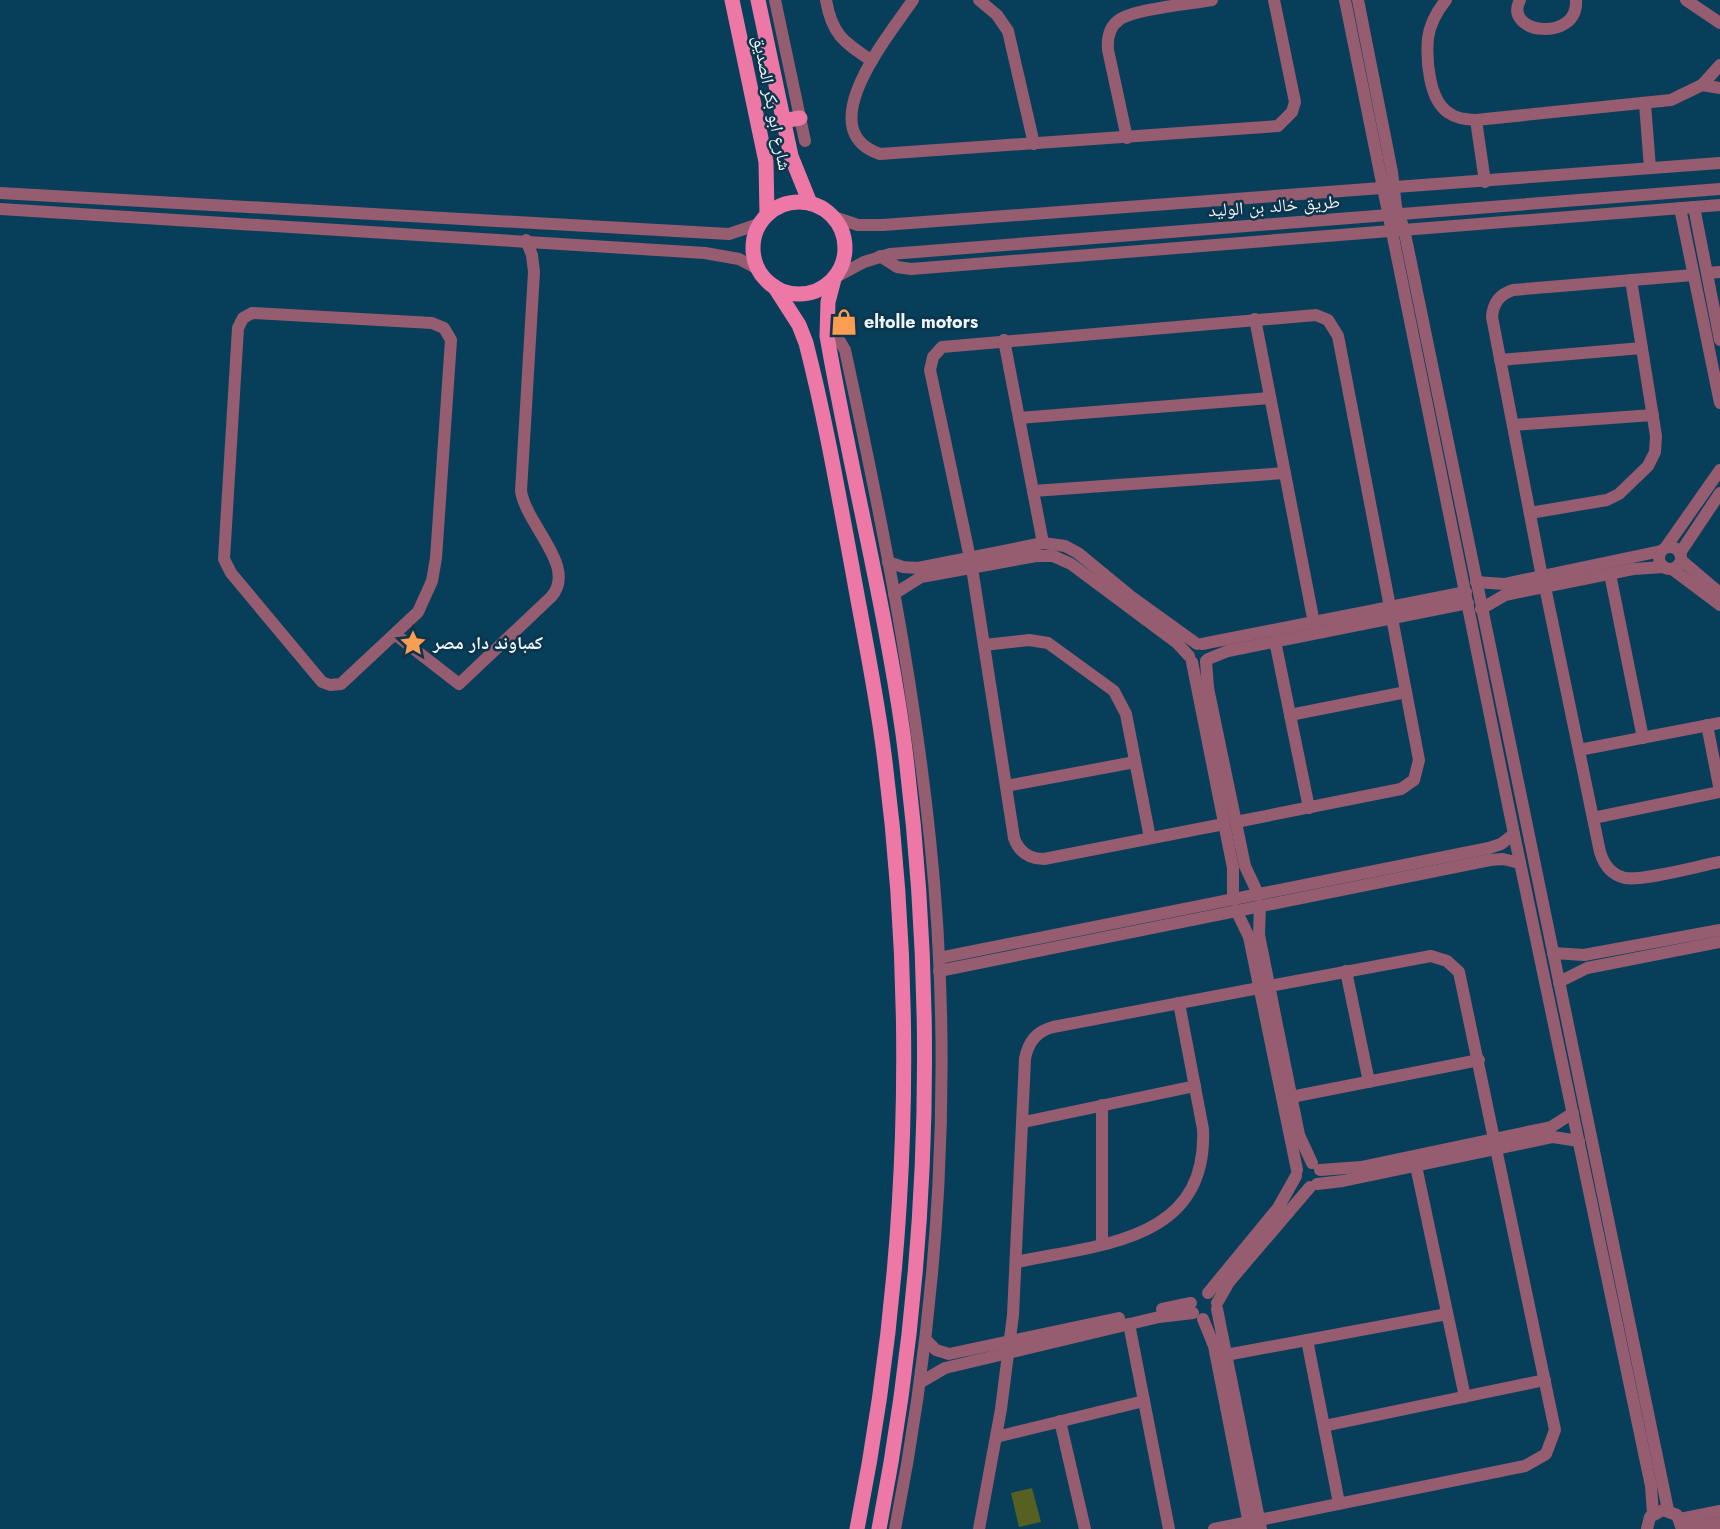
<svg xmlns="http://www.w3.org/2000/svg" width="1720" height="1529" viewBox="0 0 1720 1529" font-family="Jost,'Noto Naskh Arabic',sans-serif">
	<rect width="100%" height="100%" fill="#073f5b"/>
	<polygon fill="#566020" points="1032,1488 1041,1522 1019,1527 1011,1493"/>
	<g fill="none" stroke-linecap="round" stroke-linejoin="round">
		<g stroke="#965c70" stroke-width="12">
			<polyline points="775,0 805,141"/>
			<path d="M 826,0 C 832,35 844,42 872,61"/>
			<path d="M 913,0 C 890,34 809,130 880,154 L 1278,126 L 1292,112 L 1295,102 L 1274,0"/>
			<polyline points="979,0 997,15 1008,31 1034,144"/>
			<polyline points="1345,0 1514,834 1651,1486 1653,1514"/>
			<polyline points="1358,0 1392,172 1396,207 1404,229 1668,1510"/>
			<path d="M 1446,0 C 1437,11 1430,24 1428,38 C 1426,60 1429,101 1449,113 C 1457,119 1466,119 1476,120 L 1671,100 L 1702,85 L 1720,65"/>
			<path d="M 1520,0 C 1502,34 1579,43 1576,0"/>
			<polyline points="1686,0 1720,23"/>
			<polyline points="1702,85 1720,88"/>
			<polyline points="1645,104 1650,168"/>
			<polyline points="1476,120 1485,182"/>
			<path d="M 1127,138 L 1108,50 C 1107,38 1109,27 1119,20 C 1134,9 1191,4 1212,0"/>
			<polyline points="0,193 729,234 759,224"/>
			<polyline points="1694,207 1720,340"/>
			<polyline points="1680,208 1720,403"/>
			<polyline points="0,209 705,253 739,259 758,269"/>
			<polyline points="834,217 858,225 883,225 1720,163"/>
			<polyline points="880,256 897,267 911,269 1720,205"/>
			<polyline points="1707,273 1720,272"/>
			<polyline points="836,277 864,262 890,254 1720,189"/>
			<polygon points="252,313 432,323 444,328 451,340 436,558 432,581 418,612 341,684 330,685 322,682 231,573 224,559 238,328 243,318"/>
			<polyline points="1255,319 1314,623"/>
			<path d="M 826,326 L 838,338 L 845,350 C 880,511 913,675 930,839 C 954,1068 940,1303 895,1529"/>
			<polyline points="1004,340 1043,543"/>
			<polyline points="1500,360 1642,348"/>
			<polyline points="1019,418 1270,398"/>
			<polyline points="1513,425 1653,415"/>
			<polyline points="1033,491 1285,473"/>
			<polyline points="1530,513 1607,500 1619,494 1648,466 1655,452 1656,436 1631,280"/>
			<circle cx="1670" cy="558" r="11"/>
			<polyline points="1666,547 1720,470"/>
			<polyline points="1680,553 1720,493"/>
			<polyline points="970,558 930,370 933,357 942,347 1316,315 1328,320 1338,336 1390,607"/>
			<polyline points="1681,560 1720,593"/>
			<polyline points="888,562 903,567 918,568 1043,543 1065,546 1078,553 1129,595 1197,644"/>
			<path d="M 972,568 L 1014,838 C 1019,852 1029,859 1044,859 L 1224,824"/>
			<polyline points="1672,569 1720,605"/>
			<polyline points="1610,574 1643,738"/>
			<path d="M 1542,577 L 1492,317 C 1493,303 1500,294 1513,290 L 1693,275"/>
			<polyline points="1476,582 1504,584 1661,551"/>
			<path d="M 1545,587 L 1600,852 C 1604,865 1612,875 1625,878 C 1645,881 1698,866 1720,862"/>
			<polyline points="894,594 921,577 1036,556 1053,556 1071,564 1177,643 1189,656"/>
			<polyline points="1481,609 1505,595 1633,569 1664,567"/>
			<path d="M 396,635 L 459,684 L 551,597 C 578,567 527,527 521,491 L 534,272 L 532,255 L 526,240"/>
			<polyline points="1275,641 1309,808"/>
			<polyline points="1202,644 1466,592"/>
			<polyline points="984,645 1029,640 1048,643 1114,691 1126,714 1150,838"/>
			<polyline points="1208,659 1228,651 1468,603"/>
			<polyline points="1206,661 1208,688 1245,866 1258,894"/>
			<polyline points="1192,662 1233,868 1233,899"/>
			<polyline points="1290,715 1406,692"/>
			<polyline points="1707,725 1720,791"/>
			<polyline points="1579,750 1720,723"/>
			<polyline points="1006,786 1135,762"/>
			<polyline points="1593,818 1720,792"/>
			<polyline points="1236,822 1401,789 1414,780 1419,760 1392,618"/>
			<polyline points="1260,905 1259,935 1299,1135 1312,1163"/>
			<polyline points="1236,910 1249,937 1297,1170"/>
			<polyline points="1553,953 1584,955 1720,930"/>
			<polyline points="939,958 1489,848 1501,844 1514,834"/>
			<polyline points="939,971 1490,860 1503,859 1520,863"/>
			<polyline points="1346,971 1369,1082"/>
			<polyline points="1559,982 1587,968 1720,942"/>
			<polyline points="1291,1097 1479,1060"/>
			<polyline points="1102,1105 1102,1243"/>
			<polyline points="1024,1122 1195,1086"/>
			<polyline points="1416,1166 1465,1397"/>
			<polyline points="1320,1170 1361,1167 1551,1127 1573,1113"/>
			<polyline points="1317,1184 1343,1181 1553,1137 1579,1141"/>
			<path d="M 1017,1262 C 1100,1244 1208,1242 1203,1129 L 1179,1003"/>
			<polyline points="1208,1293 1278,1208 1296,1176"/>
			<polyline points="1217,1303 1229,1282 1310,1187"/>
			<polyline points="1162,1309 1191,1303"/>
			<polyline points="1217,1309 1261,1529"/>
			<polyline points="1203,1319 1214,1346 1250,1529"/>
			<polyline points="1129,1324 1169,1529"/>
			<polyline points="926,1340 936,1350 949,1354 1119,1318"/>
			<polyline points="1307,1340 1339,1503"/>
			<polyline points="1226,1355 1447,1314"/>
			<polyline points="921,1382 945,1368 1159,1317 1193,1313"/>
			<polyline points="1060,1421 1085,1529"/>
			<polyline points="1324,1426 1545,1380"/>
			<polyline points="996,1437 1144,1401"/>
			<polyline points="1680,1519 1720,1511"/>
			<polyline points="1259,1520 1525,1466 1546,1454 1555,1430 1459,972 1447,961 1431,956 1269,986"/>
			<path d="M 979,1529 L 1001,1409 L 1013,1315 L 1025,1059 C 1028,1042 1037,1031 1053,1027 L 1259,988"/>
			<polyline points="1214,1529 1249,1522"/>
			<polyline points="1647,1529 1650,1517 1663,1510 1677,1515 1682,1529"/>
			<polyline points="1688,1529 1720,1523"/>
		</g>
		<g stroke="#ee78a5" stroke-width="15">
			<polyline points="732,0 766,162 767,215"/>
			<polyline points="758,0 791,156 810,203"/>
			<polyline points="782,121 800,118"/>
			<circle cx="799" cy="248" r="46"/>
			<path d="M 834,279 L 828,302 L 827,336 C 850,469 884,600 903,734 C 938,999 930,1267 879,1529"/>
			<path d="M 774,286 L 799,325 L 806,343 C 825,417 838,492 852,567 C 862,624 874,681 882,739 C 918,1001 909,1269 857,1529"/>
		</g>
	</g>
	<defs>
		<symbol id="shop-bare" viewBox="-9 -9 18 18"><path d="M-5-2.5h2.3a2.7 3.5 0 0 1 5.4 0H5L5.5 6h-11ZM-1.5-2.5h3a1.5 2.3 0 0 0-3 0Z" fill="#fc9e52" stroke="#0d344a" stroke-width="2.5" paint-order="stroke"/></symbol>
		<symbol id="sight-bare" viewBox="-9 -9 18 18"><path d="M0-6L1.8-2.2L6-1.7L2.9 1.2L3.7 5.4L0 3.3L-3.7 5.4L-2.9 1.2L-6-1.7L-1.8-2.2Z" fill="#fc9e52" stroke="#0d344a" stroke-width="2.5" paint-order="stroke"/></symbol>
	</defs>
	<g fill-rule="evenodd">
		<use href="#shop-bare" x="825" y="303" width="38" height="38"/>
		<use href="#sight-bare" x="394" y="624" width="38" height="38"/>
	</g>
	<g text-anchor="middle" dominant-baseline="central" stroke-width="5" stroke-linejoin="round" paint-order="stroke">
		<g font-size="18" fill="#ebf5fc" stroke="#0d344a">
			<text transform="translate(772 103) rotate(79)">شارع ابو بكر الصديق</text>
			<text transform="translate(1274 206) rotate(-4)">طريق خالد بن الوليد</text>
		</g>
		<g font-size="18" font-weight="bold" fill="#ebf5fc" stroke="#0d344a" text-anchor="start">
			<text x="864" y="322">eltolle motors</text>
			<text x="433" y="643">كمباوند دار مصر</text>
		</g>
	</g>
</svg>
